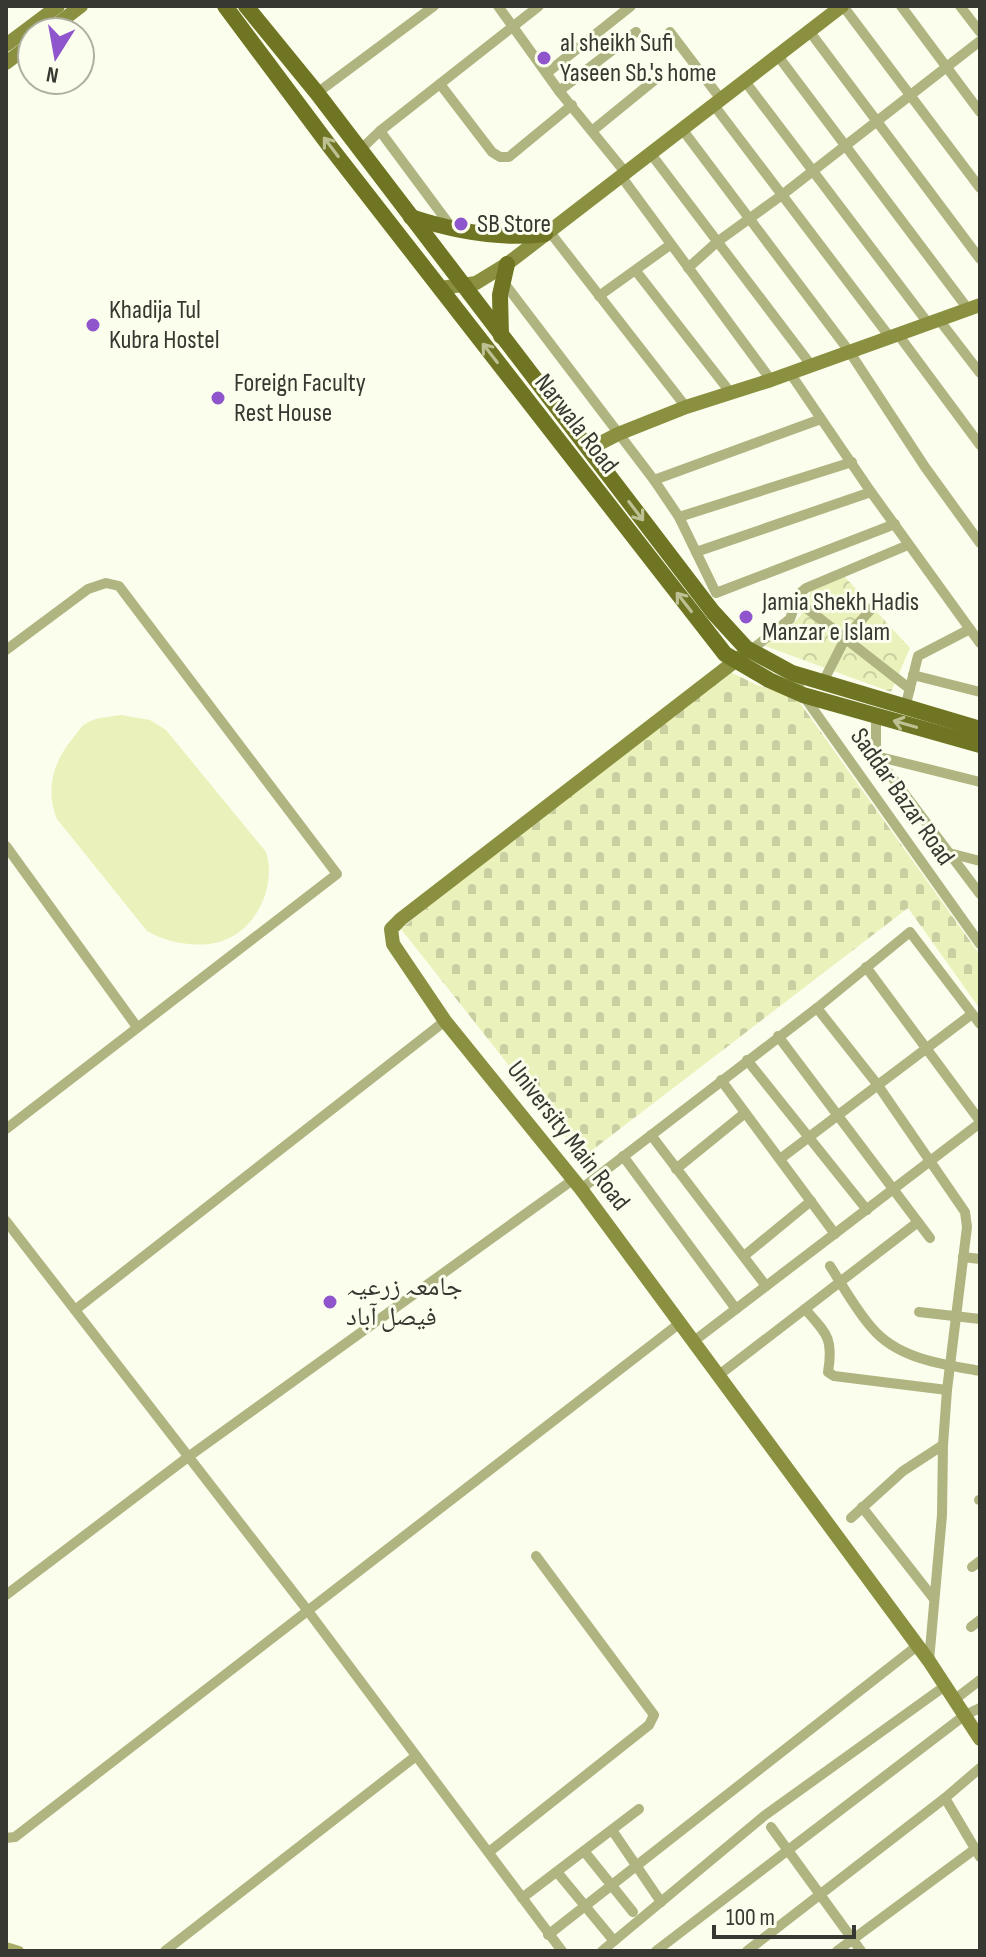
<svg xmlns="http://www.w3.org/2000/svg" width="986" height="1957" viewBox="0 0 986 1957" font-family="'Sofia Sans Condensed','Noto Naskh Arabic',sans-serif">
	<defs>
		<pattern id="forest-crowns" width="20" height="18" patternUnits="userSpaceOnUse" patternTransform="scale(2)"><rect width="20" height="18" fill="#ebf1bb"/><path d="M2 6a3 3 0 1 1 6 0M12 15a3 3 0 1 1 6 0" fill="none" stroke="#cacfa1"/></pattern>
		<pattern id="cemetery-stones" width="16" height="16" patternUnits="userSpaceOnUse" patternTransform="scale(2)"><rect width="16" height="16" fill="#ebf1bb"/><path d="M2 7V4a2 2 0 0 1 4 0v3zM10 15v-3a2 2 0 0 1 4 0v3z" fill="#cacfa1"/></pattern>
	</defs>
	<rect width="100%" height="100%" fill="#fbfeec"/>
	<path fill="url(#forest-crowns)" d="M 844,576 L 910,648 L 891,692 L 765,646 C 785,630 811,616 810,587 Z"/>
	<polygon fill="url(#cemetery-stones)" points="722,668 757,685 795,696 980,955 980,1009 908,908 582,1158 401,929"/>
	<path fill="#ebf1bb" d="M 121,715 L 150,720 L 166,730 L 266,852 C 277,886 256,932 219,942 C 195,948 168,943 147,931 L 57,819 C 45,790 53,762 73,738 C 77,734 80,727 85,724 C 95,717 109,717 121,715 Z"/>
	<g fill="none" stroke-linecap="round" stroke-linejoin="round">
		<polyline stroke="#a7ad67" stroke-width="10" points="6,1947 19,1951"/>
		<g stroke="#afb481" stroke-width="10">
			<polyline points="498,6 559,91 625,172"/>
			<polyline points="843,6 980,188"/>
			<polyline points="901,6 980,112"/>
			<polyline points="960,6 980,32"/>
			<polyline points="670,32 720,98"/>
			<polyline points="810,32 980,259"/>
			<polyline points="778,56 968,309"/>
			<polyline points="548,72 631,6"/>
			<polyline points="744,80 928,323"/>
			<polyline points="440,84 492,152 500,157 509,157 572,105"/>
			<polyline points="559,91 636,32"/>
			<polyline points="317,93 434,6"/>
			<polyline points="713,104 889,336"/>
			<polyline points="682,129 849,351 925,467 980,543"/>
			<polyline points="380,131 452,228"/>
			<polyline points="592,131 657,78"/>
			<polyline points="359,151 380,131 539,6"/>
			<polyline points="651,154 811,365"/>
			<polyline points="621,176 771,380"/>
			<polyline points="549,231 686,407"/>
			<polyline points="688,268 717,242 782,195 980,41"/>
			<polyline points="636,271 730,392"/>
			<polyline points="502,280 654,480 679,517 716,593 895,524"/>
			<polyline points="599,296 670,245"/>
			<polyline points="940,321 980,373"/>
			<polyline points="897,333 980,445"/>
			<polyline points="790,373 871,492 980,643"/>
			<polyline points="654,480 821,419"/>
			<polyline points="679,517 852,462"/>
			<polyline points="696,552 871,492"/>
			<polyline points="796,600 910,689"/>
			<polyline points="6,650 88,589 106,583 119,586 337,874 6,1129"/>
			<polyline points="750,651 790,619 799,594 806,588 908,545"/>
			<polyline points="792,673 803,695 980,944"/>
			<polyline points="913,675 980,692"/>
			<polyline points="822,684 846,637 876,604"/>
			<polyline points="905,708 918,656 970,629"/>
			<polyline points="876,716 876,756 980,894"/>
			<polyline points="876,756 980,782"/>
			<polyline points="6,846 137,1027"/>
			<polyline points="949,853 980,861"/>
			<polyline points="866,967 980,1121"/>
			<polyline points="817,1008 877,1084 965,1212 967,1227 947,1390 943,1445 942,1515 929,1661"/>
			<polyline points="778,1036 930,1238"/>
			<polyline points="747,1060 867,1210"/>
			<polyline points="721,1080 835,1234"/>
			<polyline points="651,1135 766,1286"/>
			<polyline points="623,1156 736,1309"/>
			<polyline points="780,1159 972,1014"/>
			<polyline points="676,1169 745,1113"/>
			<polyline points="581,1189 817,1008 910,932 980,1024"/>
			<polyline points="6,1221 308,1611 562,1951"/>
			<polyline points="744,1256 811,1201"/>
			<polyline points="963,1257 980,1259"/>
			<path d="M 830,1266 C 843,1286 856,1310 872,1328 C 898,1359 942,1364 980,1371"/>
			<path d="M 805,1309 C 826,1333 834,1338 828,1372 L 834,1376 L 947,1390"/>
			<polyline points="75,1310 445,1021"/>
			<polyline points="919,1312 980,1319"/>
			<polyline points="694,1341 980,1123"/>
			<polyline points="719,1375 918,1222"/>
			<polyline points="979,1500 980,1500"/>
			<polyline points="862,1507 934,1599"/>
			<polyline points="851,1518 903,1471 943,1445"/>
			<polyline points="972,1567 980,1561"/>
			<polyline points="6,1595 188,1457 574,1179"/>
			<polyline points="971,1627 980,1620"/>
			<polyline points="954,1700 980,1680"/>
			<polyline points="945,1798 980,1768"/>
			<polyline points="771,1827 861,1951"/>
			<polyline points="612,1830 661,1902"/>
			<polyline points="6,1838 15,1837 680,1323"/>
			<polyline points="584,1851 633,1912"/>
			<polyline points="489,1852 649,1725 654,1715 536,1556"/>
			<polyline points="557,1872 614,1941"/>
			<polyline points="522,1898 639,1809"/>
			<polyline points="548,1935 917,1646"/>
			<polyline points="165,1951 416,1756"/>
			<polyline points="602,1951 764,1816 945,1686"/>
			<polyline points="656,1951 965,1715 980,1708"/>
			<polyline points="747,1951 945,1798 980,1857"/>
			<polyline points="837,1951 975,1849"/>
		</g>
		<g stroke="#8b9040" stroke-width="14">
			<polyline points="47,32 81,6"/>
			<polyline points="6,45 58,6"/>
			<polyline points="6,63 32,43"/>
			<polyline points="441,288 476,283 507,264 842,6"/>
			<polyline points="589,449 618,434 686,407 771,380 980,305"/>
			<polyline points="743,655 401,919 391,929 393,944 445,1021 581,1189 929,1661 980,1739"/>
		</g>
		<g stroke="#707523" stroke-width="16">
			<polyline points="225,6 331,148 725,654 769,680 803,695 980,745"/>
			<polyline points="246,6 317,93 713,612 746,648 792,673 980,729"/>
			<path d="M 411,217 C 454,231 500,240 545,234"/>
			<polyline points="501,336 500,295 507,264"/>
		</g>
	</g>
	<defs><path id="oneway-shaft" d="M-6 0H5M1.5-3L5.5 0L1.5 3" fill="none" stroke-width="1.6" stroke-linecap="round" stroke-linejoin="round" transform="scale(2)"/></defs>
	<g stroke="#bcc092">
		<use href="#oneway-shaft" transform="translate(331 147) rotate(-127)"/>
		<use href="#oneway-shaft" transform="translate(490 353) rotate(-128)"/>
		<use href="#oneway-shaft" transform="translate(636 511) rotate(53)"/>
		<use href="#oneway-shaft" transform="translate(684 602) rotate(-128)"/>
		<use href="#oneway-shaft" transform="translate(905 724) rotate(-164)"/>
	</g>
	<g fill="#8f55cc" stroke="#fbfeec" stroke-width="3">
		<circle cx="544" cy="58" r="8"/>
		<circle cx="461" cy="224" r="8"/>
		<circle cx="93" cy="325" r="8"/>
		<circle cx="218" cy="398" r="8"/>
		<circle cx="746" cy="617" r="8"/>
		<circle cx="330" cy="1302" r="8"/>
	</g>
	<g text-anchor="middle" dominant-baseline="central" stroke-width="6" stroke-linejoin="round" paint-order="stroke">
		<g font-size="26" fill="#373831" stroke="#fbfeec" text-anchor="start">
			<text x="560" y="43">al sheikh Sufi<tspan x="560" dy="30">Yaseen Sb.'s home</tspan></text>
			<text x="477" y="224">SB Store</text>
			<text x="109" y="310">Khadija Tul<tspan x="109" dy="30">Kubra Hostel</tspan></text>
			<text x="234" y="383">Foreign Faculty<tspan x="234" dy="30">Rest House</tspan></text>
			<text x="762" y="602">Jamia Shekh Hadis<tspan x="762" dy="30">Manzar e Islam</tspan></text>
			<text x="346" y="1287">جامعہ زرعیہ<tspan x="346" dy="30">فیصل آباد</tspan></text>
		</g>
		<g font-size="26" fill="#373831" stroke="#fbfeec">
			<text transform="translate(576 424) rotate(52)">Narwala Road</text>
			<text transform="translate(902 797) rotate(55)">Saddar Bazar Road</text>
			<text transform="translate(568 1136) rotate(52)">University Main Road</text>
		</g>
	</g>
	<rect width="986" height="1957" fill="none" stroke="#373831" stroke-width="16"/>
	<g transform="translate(56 56) rotate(191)"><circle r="38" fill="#fbfeec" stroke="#adafa1" stroke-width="2"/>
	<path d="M0-6L14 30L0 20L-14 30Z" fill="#8f55cc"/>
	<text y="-12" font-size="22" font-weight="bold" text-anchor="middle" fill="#373831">N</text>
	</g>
	<path d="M714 1925v12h140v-12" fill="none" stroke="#373831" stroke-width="4"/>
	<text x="726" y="1925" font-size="24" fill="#373831" stroke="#fbfeec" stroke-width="6" paint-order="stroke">100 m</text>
</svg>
